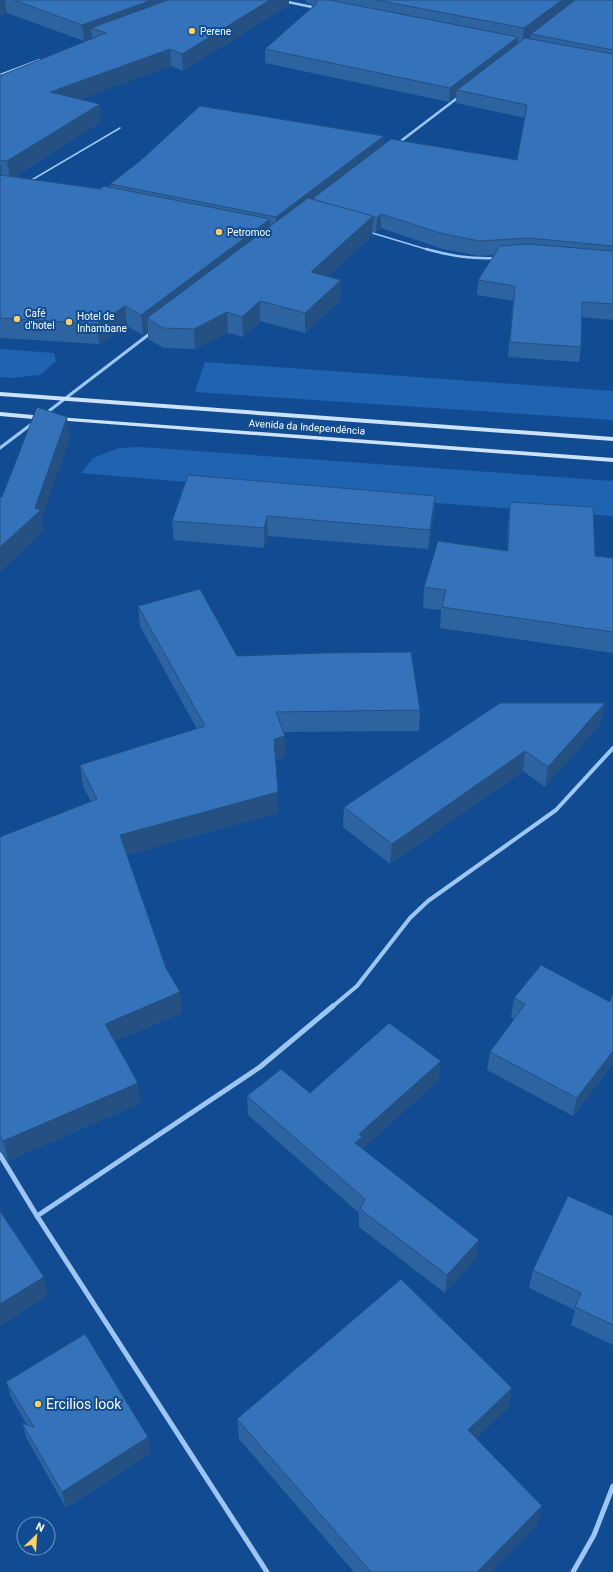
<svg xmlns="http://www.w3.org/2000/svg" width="613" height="1572" viewBox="0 0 613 1572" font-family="Roboto,sans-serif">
	<rect width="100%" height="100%" fill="#114c93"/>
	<g fill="#1f64b0">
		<polygon points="0,349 54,353 56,361 40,375 11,378 0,377"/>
		<polygon points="205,362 613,391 613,420 195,392"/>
		<polygon points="140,447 613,481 613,516 383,499 81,473 93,458 119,448"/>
	</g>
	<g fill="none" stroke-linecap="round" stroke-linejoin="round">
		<g stroke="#9ec6f3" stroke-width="1.5">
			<polyline points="30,181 120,128"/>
			<polyline points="369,232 429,250"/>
		</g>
		<path stroke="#9ec6f3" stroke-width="2.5" d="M 426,249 C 452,256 469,259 496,258"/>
		<g stroke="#9ec6f3" stroke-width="2.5">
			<polyline points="278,0 317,8"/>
			<polyline points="0,75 40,60"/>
			<polyline points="397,144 460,96"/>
		</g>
		<g stroke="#9ec6f3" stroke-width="3">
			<polyline points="45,414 152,332"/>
			<polyline points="0,448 33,423"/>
		</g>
		<polyline stroke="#9ec6f3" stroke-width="4" points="332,1007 357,986 410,918 428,901 556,810 613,748"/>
		<g stroke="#9ec6f3" stroke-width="5">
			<polyline points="0,1155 37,1216 267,1572"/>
			<polyline points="37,1216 260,1067 333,1006"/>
			<polyline points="573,1572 594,1535 613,1486"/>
		</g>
		<g fill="#cde3fd" fill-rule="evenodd">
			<polygon points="0,392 613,437 613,441 0,396"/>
			<polygon points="0,412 44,416 47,418 44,420 0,416"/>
			<polygon points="57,417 613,458 613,462 55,420 54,419"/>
		</g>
	</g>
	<g fill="#2d63a0">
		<polygon points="0,0 289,0 289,5 183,71 171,66 80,99 101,122 14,177 100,189 110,187 110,184 384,136 383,145 517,160 525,118 456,103 456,96 449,102 265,63 265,49 312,7 312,4 307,3 305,0 613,0 613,320 581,317 581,347 579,362 508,357 513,301 477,295 478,280 494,255 479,256 443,249 381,228 376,232 373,231 372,236 328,276 341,280 340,300 305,333 260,321 243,337 228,333 195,349 164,348 148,339 148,331 143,335 127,326 99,344 0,338 0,75 2,75 92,39 84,41 7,13 0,16"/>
		<polygon points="435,496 434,515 428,549 268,536 264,548 174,540 172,521"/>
		<polygon points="510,502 595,556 613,558 613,653 440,628 441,610 423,608 424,587 507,551 508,522"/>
		<polygon points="138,606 237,656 420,710 419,731 284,732 285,757 275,760 278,813 126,855 166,968 182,1013 115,1041 141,1103 8,1161 2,1152 0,1152 0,837 91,802 83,786 80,765 197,729 140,626"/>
		<polygon points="601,723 545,787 523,771 390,864 343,827 344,807"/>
		<polygon points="613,991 613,1063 573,1116 487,1070 490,1052 514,1019 511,1017 514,998 610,1002"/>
		<polygon points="439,1080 362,1149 479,1240 476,1258 445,1293 359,1227 359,1213 248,1115 247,1096 310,1093"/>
		<polygon points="613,1216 613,1345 571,1325 575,1310 529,1288 533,1270"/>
		<polygon points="6,1382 148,1437 151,1453 66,1508 27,1439 22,1423 27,1425 12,1399"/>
		<polygon points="512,1388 508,1408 476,1438 537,1525 491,1572 354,1572 239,1439 237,1419"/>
	</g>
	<g fill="#245082">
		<polygon points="0,0 5,0 7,13 0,16"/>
		<polygon points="152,0 198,0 91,28 92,39 84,41 82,25"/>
		<polygon points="270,0 289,0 289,5 183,71 182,54"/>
		<polygon points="562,0 578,0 531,34 530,39 522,45 524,28"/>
		<polygon points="518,37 517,50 457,90 456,96 449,102 450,88"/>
		<polygon points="170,49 171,66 52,110 50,92"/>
		<polygon points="100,104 101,122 10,179 7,161"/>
		<polygon points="384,136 383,152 276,234 276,217"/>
		<polygon points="0,165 1,165 3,183 0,185"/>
		<polygon points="381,214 381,228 376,232 377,218"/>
		<polygon points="373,216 372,236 311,292 311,272"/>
		<polygon points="270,219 271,238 147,318 148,331 143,335 141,315"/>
		<polygon points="341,280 340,300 305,333 305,313"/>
		<polygon points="260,301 260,321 243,337 242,317"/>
		<polygon points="125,306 127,326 99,344 97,324"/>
		<polygon points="227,312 228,333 195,349 194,329"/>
		<polygon points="67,417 70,438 42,518 44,531 0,572 0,547 35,508"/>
		<polygon points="435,496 434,515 428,549 430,530"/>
		<polygon points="267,516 268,536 264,548 264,528"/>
		<polygon points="605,703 601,723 545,787 548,767"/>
		<polygon points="285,736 285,757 274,760 274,739"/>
		<polygon points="525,751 523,771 390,864 392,844"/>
		<polygon points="278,792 278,813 122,856 120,835"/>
		<polygon points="180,992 182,1013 108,1044 105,1024"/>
		<polygon points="613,1051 613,1063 573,1116 577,1098"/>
		<polygon points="441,1061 439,1080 361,1150 355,1143 359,1134"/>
		<polygon points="138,1083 141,1103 8,1161 3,1141"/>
		<polygon points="479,1240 476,1258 445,1293 447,1275"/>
		<polygon points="44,1277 48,1296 0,1326 0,1304"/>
		<polygon points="512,1388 508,1408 464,1449 468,1430"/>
		<polygon points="148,1437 151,1453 66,1508 62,1492"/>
		<polygon points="542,1506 537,1525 491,1572 477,1572"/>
	</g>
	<g fill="#3473ba" stroke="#245082">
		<polygon points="14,0 152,0 82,25"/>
		<polygon points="168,0 270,0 182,54 170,49 50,92 100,104 7,161 0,160 0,75 2,75 106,33 91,28"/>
		<polygon points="315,0 329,0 518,37 450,88 265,49 317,3"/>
		<polygon points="376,0 562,0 524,28"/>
		<polygon points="575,0 613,0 613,50 531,34"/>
		<polygon points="525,38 613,54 613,246 528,238 480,241 444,234 381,214 377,218 312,199 391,139 517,160 527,105 457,90"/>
		<polygon points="200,106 384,136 276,217 110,184 140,161"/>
		<polygon points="0,175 100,189 104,186 270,219 141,315 125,306 97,324 0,318"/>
		<polygon points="308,198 373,216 311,272 341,280 305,313 260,301 242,317 227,312 194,329 163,328 147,318"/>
		<polygon points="528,244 613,251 613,304 582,302 581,347 510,342 515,286 478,280 500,246"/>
		<polygon points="37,407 67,417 35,508 41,510 0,547 0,497 2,497"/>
		<polygon points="188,475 435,496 430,530 267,516 264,528 172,521"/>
		<polygon points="510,502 593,507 595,556 613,558 613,632 442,607 446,590 424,587 438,541 508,551"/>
		<polygon points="200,589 237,656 324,653 411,652 420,710 276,712 285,736 274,739 278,792 120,835 166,968 180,992 105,1024 138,1083 3,1141 0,1136 0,837 97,799 80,765 205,726 138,606"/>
		<polygon points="500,703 605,703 548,767 525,751 392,844 344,807"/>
		<polygon points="541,965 610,1002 613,991 613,1051 577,1098 490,1052 525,1004 514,998"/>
		<polygon points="389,1023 441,1061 359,1134 362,1137 355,1143 479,1240 447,1275 360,1209 365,1199 247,1096 281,1069 310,1093"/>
		<polygon points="568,1196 613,1216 613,1325 575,1307 581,1293 533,1270"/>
		<polygon points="0,1211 44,1277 0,1304"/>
		<polygon points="401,1279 512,1388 468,1430 542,1506 477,1572 371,1572 237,1419"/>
		<polygon points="85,1334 148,1437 62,1492 22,1423 34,1427 6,1382"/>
	</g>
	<g fill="#ffce60" stroke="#114c93" stroke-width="1.5">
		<circle cx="192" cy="31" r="4"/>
		<circle cx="219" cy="232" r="4"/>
		<circle cx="17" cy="319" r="4"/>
		<circle cx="69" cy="322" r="4"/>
		<circle cx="38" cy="1404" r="4"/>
	</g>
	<g text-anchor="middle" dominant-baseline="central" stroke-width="4" stroke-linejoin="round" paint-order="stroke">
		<g font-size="10" fill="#fff" stroke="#114c93" text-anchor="start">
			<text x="200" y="31">Perene</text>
			<text x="227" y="232">Petromoc</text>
			<text x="25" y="313">Café<tspan x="25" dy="12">d'hotel</tspan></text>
			<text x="77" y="316">Hotel de<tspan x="77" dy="12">Inhambane</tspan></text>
		</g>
		<g font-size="10" fill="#fff" stroke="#114c93">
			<text transform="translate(307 427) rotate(4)">Avenida da Independência</text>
		</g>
		<g font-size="14" fill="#fff" stroke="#114c93" text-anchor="start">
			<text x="46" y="1404">Ercilios look</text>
		</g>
	</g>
	<g transform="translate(36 1536) rotate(25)"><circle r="19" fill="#114c93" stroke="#7094be"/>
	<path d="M0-3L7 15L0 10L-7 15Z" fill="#ffce60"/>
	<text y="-6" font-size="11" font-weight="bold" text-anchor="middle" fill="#ffffff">N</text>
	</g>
</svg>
